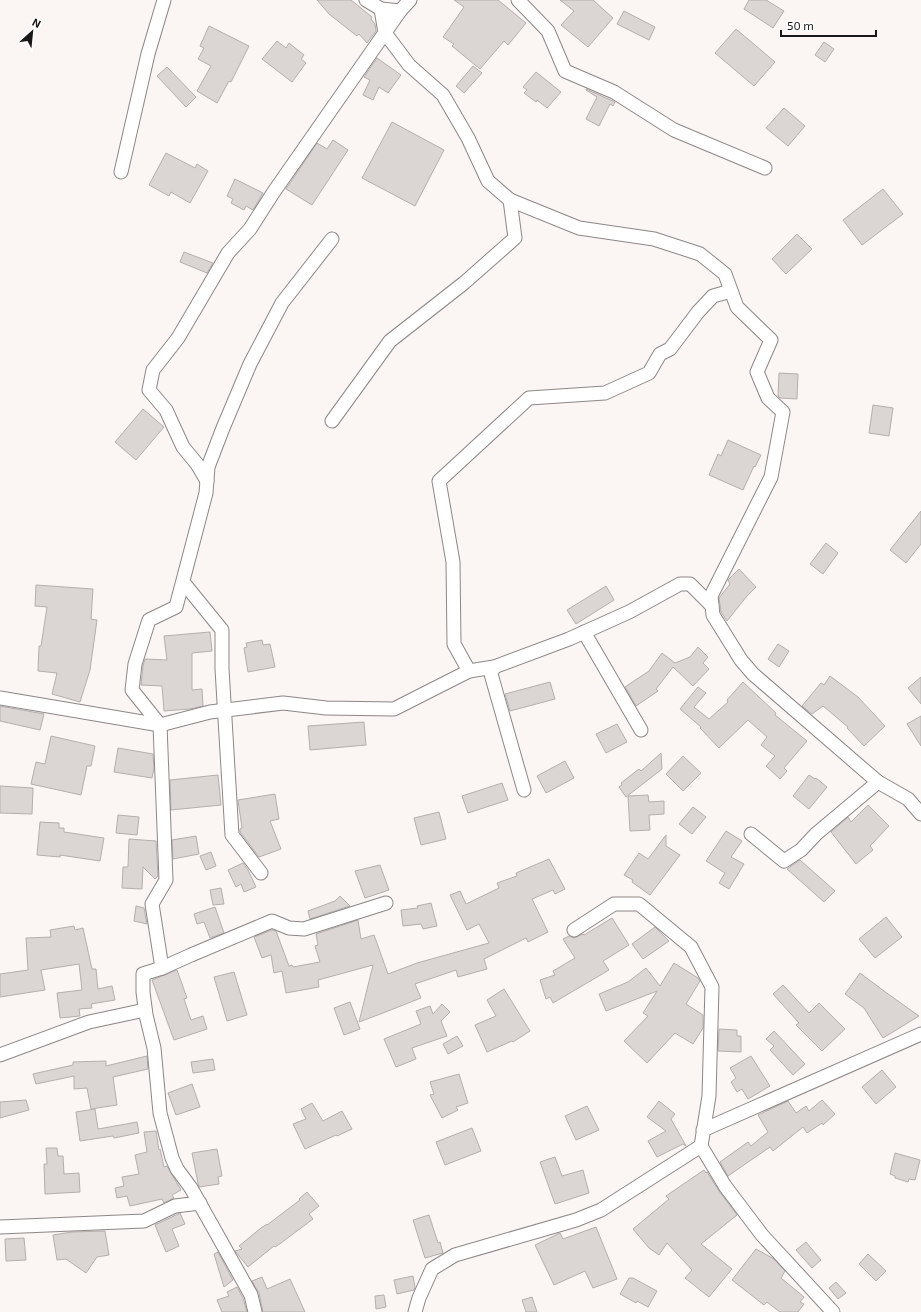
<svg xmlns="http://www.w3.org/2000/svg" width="921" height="1312" viewBox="0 0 921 1312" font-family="'Exo 2',sans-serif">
	<rect width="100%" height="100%" fill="#fbf5f4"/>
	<g fill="#dbd5d4" stroke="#b4aead">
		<polygon points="317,0 351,0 372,17 371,19 375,24 376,31 367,43 359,34 357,36 329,14"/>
		<polygon points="454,0 498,0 526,23 508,45 504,41 480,69 452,46 454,44 443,37 464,7"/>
		<polygon points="560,0 593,0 613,18 588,47 561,25 574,11"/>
		<polygon points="749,0 766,0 784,11 773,28 744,9"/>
		<polygon points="624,11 655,27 649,40 617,24"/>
		<polygon points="209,26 249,46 231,82 229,81 217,103 197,91 211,66 198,59 204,48 200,46"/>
		<polygon points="736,29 775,62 754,86 715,53"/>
		<polygon points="277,41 286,48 289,43 304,55 301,59 306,63 292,82 262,59"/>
		<polygon points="824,42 834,49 825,62 815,55"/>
		<polygon points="377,58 401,75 388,93 379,87 373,100 363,95 370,80 364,77"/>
		<polygon points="473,66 482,73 464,93 456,86"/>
		<polygon points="167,67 196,97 186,107 157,76"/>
		<polygon points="536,72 561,92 547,108 537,100 536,102 524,93 527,90 523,87"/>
		<polygon points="586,89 615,102 613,106 610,104 599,126 586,119 597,97 586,90"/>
		<polygon points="784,108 805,126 788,146 766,128"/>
		<polygon points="392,122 444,150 415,206 362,178"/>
		<polygon points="333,140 348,150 312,205 286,189 317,143 327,149"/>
		<polygon points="166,153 195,168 197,164 208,171 190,203 171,192 169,196 149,185"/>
		<polygon points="235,179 263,193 253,210 246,206 244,210 231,203 233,199 227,196"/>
		<polygon points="883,189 903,214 862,245 843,220"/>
		<polygon points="797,234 812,249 786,274 772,259"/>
		<polygon points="184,252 213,263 207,273 180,262"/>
		<polygon points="779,373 798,374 797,399 780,398 778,396"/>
		<polygon points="873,405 893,408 889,436 869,433"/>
		<polygon points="143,409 164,427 136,460 115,442"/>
		<polygon points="728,440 761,455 755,467 754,466 743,490 709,475 718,454 721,456"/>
		<polygon points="921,511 921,544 906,563 890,550"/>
		<polygon points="826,543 838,553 823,574 810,564"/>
		<polygon points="739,569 756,587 747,596 727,621 721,612 719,598 730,584 728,580"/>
		<polygon points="36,585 93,589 91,619 97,620 90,670 80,702 52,694 57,673 38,671 39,646 41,646 47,607 35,606"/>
		<polygon points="606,586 614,600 576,624 567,610"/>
		<polygon points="210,632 212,651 192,653 192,690 202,689 203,706 190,709 164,711 162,686 141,685 143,666 145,659 167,660 164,636"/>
		<polygon points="262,640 263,645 270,644 275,667 248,672 244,648 247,647 246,643"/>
		<polygon points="778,644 789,651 779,667 768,659"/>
		<polygon points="698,647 708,657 703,663 709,669 693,686 673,667 656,689 658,691 636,706 625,687 649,671 662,653 675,663 690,657"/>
		<polygon points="830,676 858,697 885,726 864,746 847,728 848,727 823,706 812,714 802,706 821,683 824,685"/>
		<polygon points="921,677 921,704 908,688"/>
		<polygon points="550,682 555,699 510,711 505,694"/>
		<polygon points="743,682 776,713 775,715 807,741 784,768 787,771 780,779 766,766 775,756 761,745 767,737 748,720 719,748 700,728 701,727 680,709 698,687 706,693 694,707 709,719 728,702 727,700"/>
		<polygon points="0,706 44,714 40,730 0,721"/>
		<polygon points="921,716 921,746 907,724"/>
		<polygon points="364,722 366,745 310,750 308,726"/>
		<polygon points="617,724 627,742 606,753 596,734"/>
		<polygon points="51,736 95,746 91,766 87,766 81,795 31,784 36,762 45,764"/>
		<polygon points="118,748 153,754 154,768 152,778 114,772"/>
		<polygon points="661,753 662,769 626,797 619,787 622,785 621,783 639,769 641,771"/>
		<polygon points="683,756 701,773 683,791 666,774"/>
		<polygon points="565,761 574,778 546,793 537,776"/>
		<polygon points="218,775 221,805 171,810 170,780"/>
		<polygon points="809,775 815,779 816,778 827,787 809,809 793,796"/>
		<polygon points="502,783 508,800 468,813 462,796"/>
		<polygon points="0,786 33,788 32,814 0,813"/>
		<polygon points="275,794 279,819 270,821 281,849 259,857 240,832 240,829 242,828 238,800"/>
		<polygon points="648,795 649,802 664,801 664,814 649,815 650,830 630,831 628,796"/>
		<polygon points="868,805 889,826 870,846 873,850 856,864 831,832 848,817 851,822"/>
		<polygon points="693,807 706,817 692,834 679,824"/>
		<polygon points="439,812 446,839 421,845 414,818"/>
		<polygon points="118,815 139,817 137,835 116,833"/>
		<polygon points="40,822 59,823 59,828 64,828 64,832 104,838 100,861 60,855 60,857 37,855"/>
		<polygon points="726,831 742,841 731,857 744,864 729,889 719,883 725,873 706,861"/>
		<polygon points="666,835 666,846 680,855 650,895 632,882 633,880 624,875 639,853 648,859"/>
		<polygon points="196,836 199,854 173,859 172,840"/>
		<polygon points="129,839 156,841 158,876 155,879 143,867 142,889 122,888 123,867 128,867"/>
		<polygon points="211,852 216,866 206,870 200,856"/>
		<polygon points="549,859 565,889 555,894 553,890 532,899 548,932 528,942 526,938 484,959 487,969 458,977 456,970 415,984 421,998 383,1013 359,1022 373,965 318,980 319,987 286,993 282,971 274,973 271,955 262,958 254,937 272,930 276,931 289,966 292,965 293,967 320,962 315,946 318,945 316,934 358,920 361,939 374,935 388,974 417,963 489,943 479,924 467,930 450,895 460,891 466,904 499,888 497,883 517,876 516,873"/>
		<polygon points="800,860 835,891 824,902 787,869"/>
		<polygon points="243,863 248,870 256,887 244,892 241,884 236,887 228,870"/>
		<polygon points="380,865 389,890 365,898 355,871"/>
		<polygon points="221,888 224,904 213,905 210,890"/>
		<polygon points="340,896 350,906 310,919 308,911 335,901"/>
		<polygon points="431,903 437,926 423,929 421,924 403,926 401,910 418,908 417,906"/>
		<polygon points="136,906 144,908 147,924 134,921"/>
		<polygon points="215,907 224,933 210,938 204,922 197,924 194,914"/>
		<polygon points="886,917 902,937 875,958 859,939"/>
		<polygon points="612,918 629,945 603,961 609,970 553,1003 550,997 546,999 540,980 555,975 553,971 575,958 563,939 569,936 574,938 583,934 584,935"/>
		<polygon points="74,926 75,930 83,928 92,969 96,969 98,989 112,986 115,1000 91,1004 92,1008 79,1009 80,1016 60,1018 57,993 82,990 79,964 41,970 45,990 0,997 0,974 28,970 26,938 51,937 50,930"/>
		<polygon points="655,927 669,941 643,959 632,944"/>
		<polygon points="674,963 698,978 700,981 686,1004 703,1015 703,1028 693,1044 675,1033 647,1063 624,1041 648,1016 643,1013 657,991 606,1011 599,994 628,982 646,968 660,986"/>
		<polygon points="177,970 187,998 184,999 191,1020 203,1016 207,1029 174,1040 152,980"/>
		<polygon points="234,972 247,1015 227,1021 214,977"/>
		<polygon points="860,973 884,991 919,1016 883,1038 864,1008 845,994"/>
		<polygon points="783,985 809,1013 819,1003 845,1029 822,1051 796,1025 799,1023 773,994"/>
		<polygon points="504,989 530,1031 513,1042 512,1041 487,1052 475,1025 496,1016 487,1000"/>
		<polygon points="350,1002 360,1029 344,1035 334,1008"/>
		<polygon points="442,1004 450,1012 441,1021 447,1036 412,1048 416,1059 396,1067 384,1039 421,1024 416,1011 430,1006 433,1014"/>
		<polygon points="719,1029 737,1030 737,1036 741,1036 741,1052 718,1051"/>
		<polygon points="774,1031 805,1064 793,1075 770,1050 774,1046 766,1039"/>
		<polygon points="457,1036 463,1046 448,1054 443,1044"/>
		<polygon points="147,1056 148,1069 113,1077 117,1105 91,1109 87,1088 74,1089 74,1076 36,1084 33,1074 73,1065 73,1062 106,1061 106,1066"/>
		<polygon points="751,1056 770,1086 748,1099 742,1089 737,1092 731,1082 736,1078 730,1068"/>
		<polygon points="213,1059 215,1070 193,1073 191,1062"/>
		<polygon points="882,1070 896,1087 876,1104 862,1087"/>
		<polygon points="459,1074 468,1103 456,1107 458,1110 442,1118 430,1095 434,1094 430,1082"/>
		<polygon points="192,1084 200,1107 176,1115 168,1093"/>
		<polygon points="26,1100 29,1110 0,1118 0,1102"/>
		<polygon points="822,1100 835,1114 823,1125 822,1123 807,1133 803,1127 773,1151 770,1147 728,1176 720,1162 748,1142 751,1146 768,1132 758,1115 788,1101 796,1113 806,1106 809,1111"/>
		<polygon points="659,1101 675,1114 671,1119 686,1146 683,1144 657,1157 648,1141 666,1131 647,1117"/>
		<polygon points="312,1103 323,1121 342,1111 352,1129 337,1136 336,1135 305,1149 293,1124 306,1119 301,1109"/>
		<polygon points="587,1106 599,1130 576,1140 565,1116"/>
		<polygon points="95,1109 98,1129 137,1122 139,1133 114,1138 113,1136 80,1141 76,1112"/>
		<polygon points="472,1128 481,1151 445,1165 436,1142"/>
		<polygon points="156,1131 159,1150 160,1149 164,1167 167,1166 181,1190 172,1195 174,1198 164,1203 162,1199 130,1206 127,1196 117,1198 115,1188 124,1186 122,1177 139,1174 135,1155 147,1152 144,1132"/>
		<polygon points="46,1148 57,1148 58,1156 63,1156 64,1174 79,1173 80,1192 45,1194 44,1164 47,1164"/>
		<polygon points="217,1149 222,1176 218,1177 219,1184 199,1187 198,1183 192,1153"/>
		<polygon points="895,1153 920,1160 915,1180 909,1179 908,1182 895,1178 895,1176 890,1174"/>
		<polygon points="555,1157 562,1176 583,1170 589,1193 555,1204 540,1162"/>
		<polygon points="704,1170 706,1173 707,1172 719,1191 737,1215 701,1244 732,1269 709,1297 685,1278 692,1270 667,1243 659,1255 649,1248 633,1229 669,1199 666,1196"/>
		<polygon points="307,1192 319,1206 309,1214 313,1219 281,1243 275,1247 274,1246 248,1267 235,1251 242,1249 239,1246 261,1228 267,1224 267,1225 300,1200 299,1199"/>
		<polygon points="180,1213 185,1224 172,1229 179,1246 166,1252 155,1225"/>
		<polygon points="429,1215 438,1243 440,1242 443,1253 425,1258 413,1220"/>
		<polygon points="596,1227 617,1279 593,1288 585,1271 554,1285 535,1245 560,1233 563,1239"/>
		<polygon points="105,1231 109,1255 97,1257 86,1273 66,1259 57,1260 53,1235 72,1232"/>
		<polygon points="24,1238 26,1260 6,1261 5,1239"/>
		<polygon points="806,1242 821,1260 812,1268 796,1250"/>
		<polygon points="756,1249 774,1259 785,1271 781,1278 804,1297 800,1302 804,1304 798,1312 780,1312 767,1302 764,1305 732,1280"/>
		<polygon points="218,1252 233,1280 224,1287 214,1254"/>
		<polygon points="868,1254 886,1271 876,1281 859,1264"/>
		<polygon points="413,1276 415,1287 414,1290 397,1294 394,1280"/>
		<polygon points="262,1277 267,1289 290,1279 305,1312 263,1312 259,1293 252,1281"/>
		<polygon points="629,1278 633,1278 657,1291 648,1307 637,1301 636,1303 620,1294"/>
		<polygon points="836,1282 846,1293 838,1299 829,1288"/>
		<polygon points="237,1287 243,1298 247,1312 222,1312 217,1300 229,1296 227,1292"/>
		<polygon points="384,1295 386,1307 376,1309 375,1296"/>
		<polygon points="532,1297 537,1312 526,1312 522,1300"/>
	</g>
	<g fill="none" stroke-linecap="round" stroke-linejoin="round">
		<defs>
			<g id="street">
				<polyline points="366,0 381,9 400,11 410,0"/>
				<polyline points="518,0 548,31 565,71 614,92 674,130 765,168"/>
				<polyline points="381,9 385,33 409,65 443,95 468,138 488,181 510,200 579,228 654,239 700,254 725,274 737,307 771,340 757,372 768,398 783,412 771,477 711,596 713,615 741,660 753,674 878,782 908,799 921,814"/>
				<polyline points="121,172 148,54 164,0"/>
				<polyline points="332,421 390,341 464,283 515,238 510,200"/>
				<polyline points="207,481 197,464 183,447 166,410 149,390 153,370 178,338 228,253 250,229 273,193 400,11"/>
				<polyline points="183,582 222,630 222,669 232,835 261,873"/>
				<polyline points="584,632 641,730"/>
				<polyline points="469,671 454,644 453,562 439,481 529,398 605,393 649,373 660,354 670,349 698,312 713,296 731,291"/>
				<polyline points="0,698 160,725 210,712 283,703 326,708 394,709 469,671 494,667"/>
				<polyline points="524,790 491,674 494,667 569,639 629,612 680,584 690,584 712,606"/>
				<polyline points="751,834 784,861 801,850 816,834 878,782"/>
				<polyline points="574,930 614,904 639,904 691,947 712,987 709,1096 701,1146 725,1186 762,1235 833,1312"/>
				<polyline points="162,968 152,904 166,880 160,725 132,690 135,664 149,620 176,607 206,493 208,467 223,428 250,364 282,303 332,239"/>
				<polyline points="0,1055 89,1022 145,1010"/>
				<polyline points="703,1130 921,1034"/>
				<polyline points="0,1227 144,1221 175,1206 200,1203"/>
				<polyline points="255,1312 251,1295 191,1188 177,1169 172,1158 160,1113 154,1048 146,1015 143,992 143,974 162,968 191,955 272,921 289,928 304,929 386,903"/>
				<polyline points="415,1312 419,1298 432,1269 455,1255 576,1220 601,1210 701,1146"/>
			</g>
		</defs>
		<use href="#street" stroke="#8d8786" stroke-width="15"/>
		<use href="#street" stroke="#fff" stroke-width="13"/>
	</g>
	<g transform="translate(32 32) rotate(27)" stroke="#ffffff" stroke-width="3" paint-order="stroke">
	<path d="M0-3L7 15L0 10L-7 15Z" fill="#191717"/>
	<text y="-6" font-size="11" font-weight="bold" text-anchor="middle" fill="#191717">N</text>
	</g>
	<path d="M781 30v6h95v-6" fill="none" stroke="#191717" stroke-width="2"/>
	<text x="787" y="30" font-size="12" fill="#191717" stroke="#ffffff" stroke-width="3" paint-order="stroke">50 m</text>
</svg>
